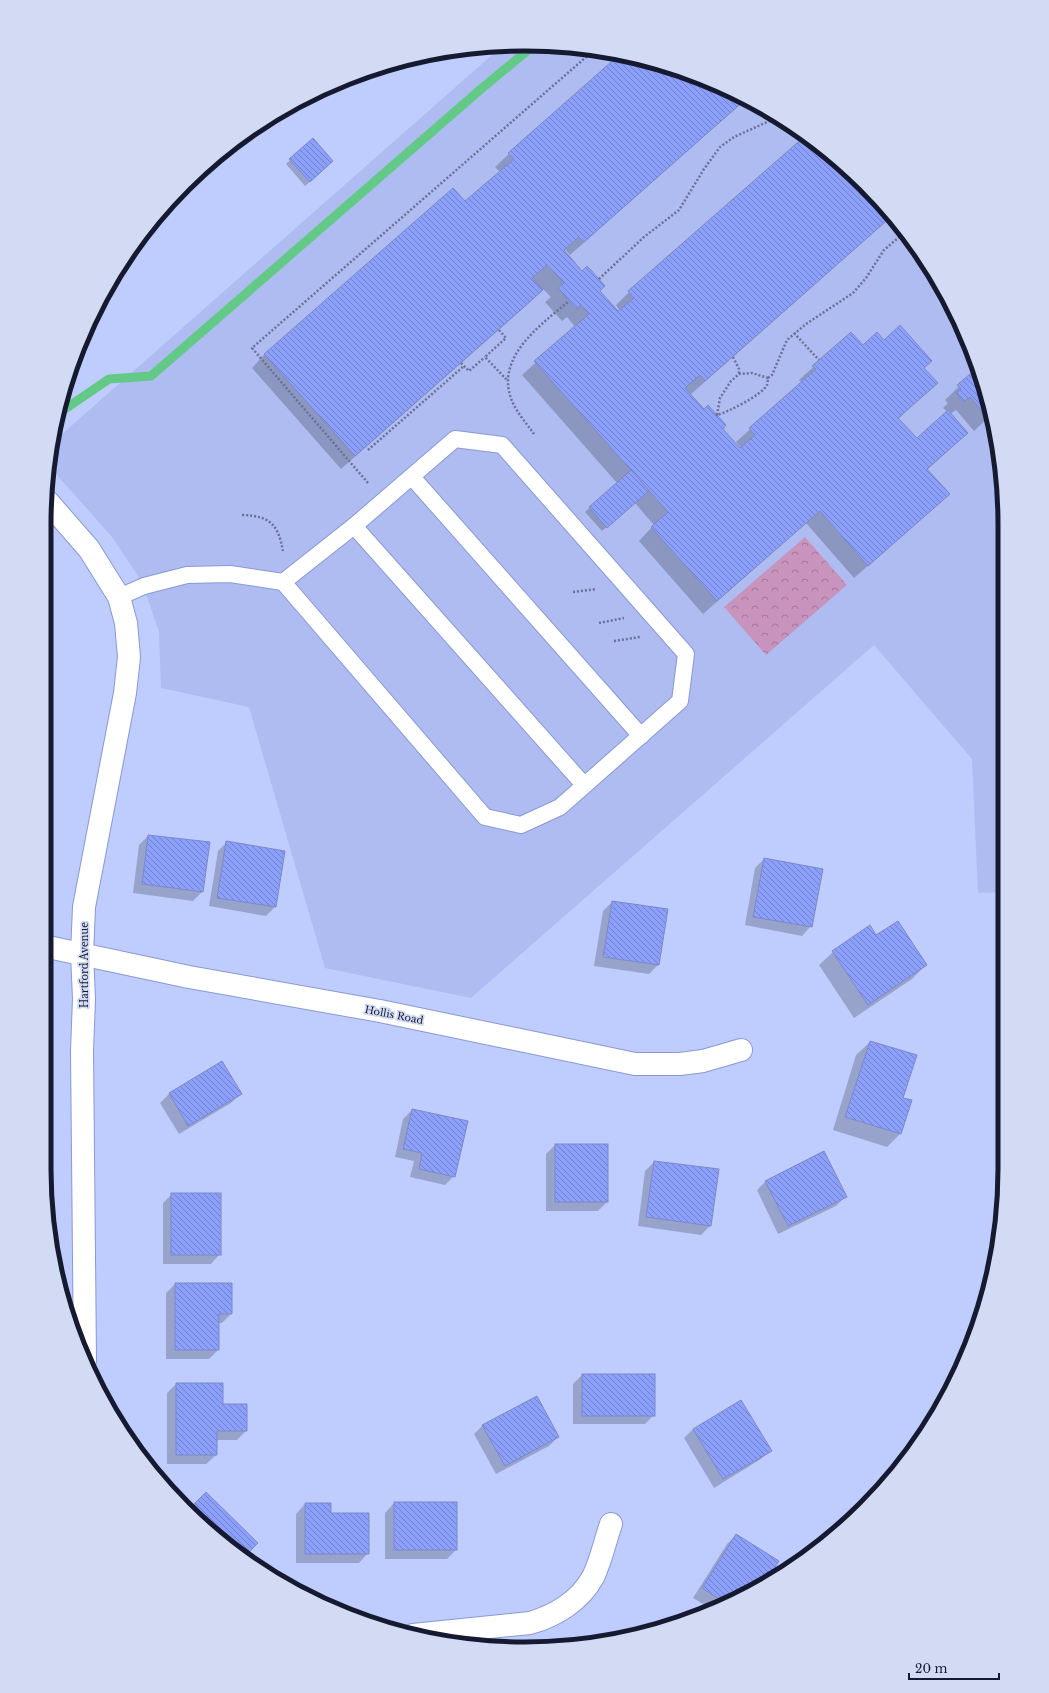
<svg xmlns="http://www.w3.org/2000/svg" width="1049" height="1693" viewBox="0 0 1049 1693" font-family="'Libre Baskerville',serif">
	<defs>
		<pattern id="park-crowns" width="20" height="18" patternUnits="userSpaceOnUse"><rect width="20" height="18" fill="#c894be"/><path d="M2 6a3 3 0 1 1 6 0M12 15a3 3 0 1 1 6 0" fill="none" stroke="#a1789b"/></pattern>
		<pattern id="building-back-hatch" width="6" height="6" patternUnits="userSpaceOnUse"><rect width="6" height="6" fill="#8b9ffb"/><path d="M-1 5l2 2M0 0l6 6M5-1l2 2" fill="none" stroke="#7181cc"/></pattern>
	</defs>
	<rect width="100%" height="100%" fill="#bfccfe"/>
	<polygon fill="#aebcf2" points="556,45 649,60 737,93 817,143 886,208 941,284 989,400 1004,493 1002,892 978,893 972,759 874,645 471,998 325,968 249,707 161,688 159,632 142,582 112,537 48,465 53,442 501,47"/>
	<polygon fill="url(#park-crowns)" points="805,537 847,585 766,655 724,607"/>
	<g fill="#0003">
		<polygon points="620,56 737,93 746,99 570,255 565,249 563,251 618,313 620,311 616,305 629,292 806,136 817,143 886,208 892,216 690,395 740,450 742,449 736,442 802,383 799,380 851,333 863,346 884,341 923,369 936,383 898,419 917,440 948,412 943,408 948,403 945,400 976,370 989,400 991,415 974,431 956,410 950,414 967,433 927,470 949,494 854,578 806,523 703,614 639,541 654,525 635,503 602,531 585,512 617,483 522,375 575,327 567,317 562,321 545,302 551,297 543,289 528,304 341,469 252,368 265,354 465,203 500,172 495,167 509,154"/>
		<polygon points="313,139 328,166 305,186 286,164"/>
		<polygon points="234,145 211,162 210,161"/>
		<polygon points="192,180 194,182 144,232"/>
		<polygon points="148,836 202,892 193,901 133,893 139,845"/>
		<polygon points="227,842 275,907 266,916 209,906 218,851"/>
		<polygon points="764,859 811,926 802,936 745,925 755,868"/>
		<polygon points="612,902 667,910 658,965 649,974 594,966 603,911"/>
		<polygon points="876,937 926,965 912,979 854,1018 819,965 833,952"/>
		<polygon points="870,1042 900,1134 887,1147 833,1130 856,1055"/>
		<polygon points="222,1063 240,1094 231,1103 179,1134 160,1103 169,1094"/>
		<polygon points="412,1110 454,1176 445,1185 410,1177 414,1161 395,1157 403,1119"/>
		<polygon points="555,1145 607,1145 607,1202 598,1211 546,1211 546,1154"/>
		<polygon points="654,1162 711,1225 701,1235 638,1226 645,1171"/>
		<polygon points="766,1181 845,1197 836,1206 778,1234 757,1190"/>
		<polygon points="172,1194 220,1254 211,1264 163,1264 163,1203"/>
		<polygon points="175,1284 231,1314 222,1323 218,1323 218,1350 209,1359 166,1359 166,1293"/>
		<polygon points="582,1375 654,1415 645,1424 573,1424 573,1384"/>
		<polygon points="176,1384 222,1405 246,1431 237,1440 216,1440 216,1455 206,1464 167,1464 167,1393"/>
		<polygon points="483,1425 558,1437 549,1446 496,1474 474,1434"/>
		<polygon points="693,1429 770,1450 761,1459 714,1488 684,1438"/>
		<polygon points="394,1503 456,1503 456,1550 447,1559 385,1559 385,1513"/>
		<polygon points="305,1504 330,1514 368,1553 359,1563 296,1563 296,1514"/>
		<polygon points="736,1535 778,1561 764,1582 737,1599 713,1610 693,1598 727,1544"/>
	</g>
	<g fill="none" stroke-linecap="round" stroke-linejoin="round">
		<polyline stroke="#63c987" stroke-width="9" points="62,411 109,379 151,376 481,89 533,46"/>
	</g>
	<g fill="url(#building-back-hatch)" stroke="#7c8ac5">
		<polygon points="619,55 649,60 737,93 746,99 584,242 579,237 564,250 582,271 587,266 590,269 605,286 600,291 618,311 634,298 628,291 805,136 817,143 886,208 892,216 705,381 700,375 685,388 704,409 708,405 726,425 723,429 740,448 755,435 749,428 816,369 812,366 851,332 863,345 877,332 884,340 900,325 932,361 924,368 938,383 898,418 917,438 948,410 968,433 927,469 950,494 868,566 820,511 717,601 651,527 668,512 534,361 589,314 581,305 576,309 558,288 564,283 547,265 532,278 543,290 355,456 264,354 453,188 465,201 514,159 508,153"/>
		<polygon points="313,138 333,161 310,182 289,159"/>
		<polygon points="192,180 195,182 153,224 152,223"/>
		<polygon points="976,369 989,400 991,415 988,418 970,397 964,402 956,393 961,389 957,385"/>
		<polygon points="631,470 649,491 607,528 589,507"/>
		<polygon points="148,835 210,842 203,892 142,884"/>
		<polygon points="226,841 285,851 276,907 217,898"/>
		<polygon points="764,858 823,869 812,927 753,917"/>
		<polygon points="612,901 668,909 659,965 603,957"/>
		<polygon points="898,921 927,965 868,1005 832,951 870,925 876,935"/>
		<polygon points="870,1041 917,1055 903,1098 912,1100 901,1134 845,1117"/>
		<polygon points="222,1061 242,1094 188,1126 169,1093"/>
		<polygon points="412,1109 468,1121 455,1177 419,1169 422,1153 403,1149"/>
		<rect x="555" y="1144" width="53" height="58"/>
		<polygon points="824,1151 847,1197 788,1226 765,1181"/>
		<polygon points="654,1161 719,1169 711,1226 646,1217"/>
		<rect x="171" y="1193" width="50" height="62"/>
		<polygon points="175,1283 232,1283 232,1314 219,1314 219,1350 175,1350"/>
		<rect x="582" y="1374" width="73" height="42"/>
		<polygon points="176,1383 223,1383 223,1404 247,1404 247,1431 217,1431 217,1455 176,1455"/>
		<polygon points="537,1396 559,1437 505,1466 482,1425"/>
		<polygon points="741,1400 772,1451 723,1479 693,1429"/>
		<polygon points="206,1492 258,1543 244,1557 187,1511"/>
		<rect x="394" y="1502" width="63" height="48"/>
		<polygon points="305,1503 331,1503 331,1513 369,1513 369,1554 305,1554"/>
		<polygon points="736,1534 779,1561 766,1581 737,1599 727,1604 702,1588"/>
	</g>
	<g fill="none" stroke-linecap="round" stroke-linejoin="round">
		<defs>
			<g id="lane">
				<polyline points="412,477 641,736"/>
				<polyline points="354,526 584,785"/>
				<polyline points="119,597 144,586 187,575 230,574 283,582 485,817 521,825 560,807 680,701 686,654 502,445 455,439 354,526 283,582"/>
			</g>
			<g id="street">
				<polyline points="48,502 89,549 119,597 126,623 129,657 125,693 84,907 82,954 84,999 82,1051 85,1360"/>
				<polyline points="48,947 189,977 380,1011 635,1064 680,1064 703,1061 741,1050"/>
				<path d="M 413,1635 L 530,1623 C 555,1616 580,1601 593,1577 C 601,1561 605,1541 611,1524"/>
			</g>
		</defs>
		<use href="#lane" stroke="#8a99d4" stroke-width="18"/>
		<use href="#street" stroke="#8a99d4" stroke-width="24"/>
		<g stroke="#697196" stroke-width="2.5" stroke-dasharray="2 2" stroke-linecap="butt">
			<polyline points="599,279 644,237 679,210 704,169 720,147 734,137 776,118"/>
			<polyline points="499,330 506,338 485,357 508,381"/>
			<polyline points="794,333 819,360"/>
			<polyline points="733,357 739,369 739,374"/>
			<polyline points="461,363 469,371 485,357"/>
			<path d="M 768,378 L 752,373 L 739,374 L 731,381 L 720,398 L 717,415 C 728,412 762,395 767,385 C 767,384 768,380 768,378 L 772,375 L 787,340 L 806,324 L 853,293 L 866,278 L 884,250 L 904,233"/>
			<path d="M 534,434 C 527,424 517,413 512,401 C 494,357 541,325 569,301"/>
			<polyline points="368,450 464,366"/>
			<polyline points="368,483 252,348 593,51"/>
			<path d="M 242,515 C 270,516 278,524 283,551"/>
			<polyline points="573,592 596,589"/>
			<polyline points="599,623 624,618"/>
			<polyline points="614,641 640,637"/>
		</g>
		<use href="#lane" stroke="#fff" stroke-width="16"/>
		<use href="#street" stroke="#fff" stroke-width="22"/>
	</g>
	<g text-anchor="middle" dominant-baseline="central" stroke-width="3.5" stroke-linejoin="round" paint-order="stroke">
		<g font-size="10" fill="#161a31" stroke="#d3daf4">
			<text transform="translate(84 965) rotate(-90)">Hartford Avenue</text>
			<text transform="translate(394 1015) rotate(11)">Hollis Road</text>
		</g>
	</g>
	<path d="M0 0H1049V1693H0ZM524 51H525A473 473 0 0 1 998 524V1169A473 473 0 0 1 525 1642H524A473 473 0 0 1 51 1169V524A473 473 0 0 1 524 51Z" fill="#d3daf4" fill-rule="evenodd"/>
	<path fill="none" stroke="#161a31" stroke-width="5" d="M524 51H525A473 473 0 0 1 998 524V1169A473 473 0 0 1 525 1642H524A473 473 0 0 1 51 1169V524A473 473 0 0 1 524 51Z"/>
	<path d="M909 1673v6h90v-6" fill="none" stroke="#161a31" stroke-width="2"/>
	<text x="915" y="1673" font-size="12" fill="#161a31" stroke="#d3daf4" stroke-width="3" paint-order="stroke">20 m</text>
</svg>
